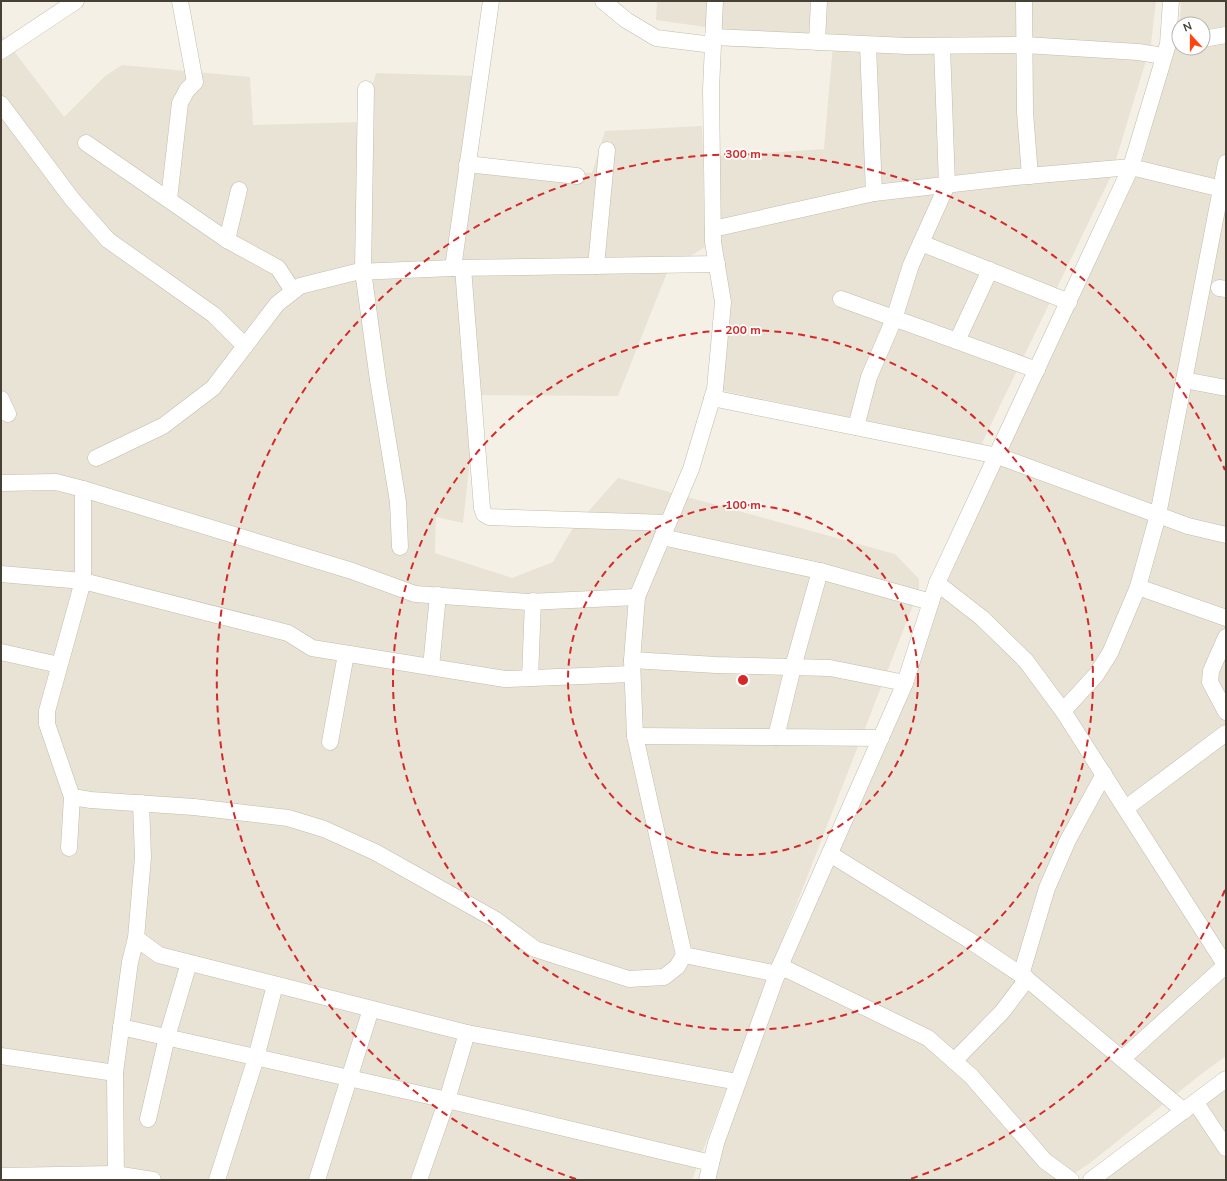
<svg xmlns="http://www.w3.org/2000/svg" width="1227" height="1181" viewBox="0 0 1227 1181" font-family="'Nunito Sans',sans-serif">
	<rect width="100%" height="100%" fill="#f4f0e6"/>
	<g fill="#e8e3d4">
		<polygon points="657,1 1156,1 1151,44 1111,176 981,445 715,389 717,342 720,156 824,149 833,45 656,20"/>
		<polygon points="1181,1 1226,1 1226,1056 1200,1075 1090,1163 1066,1179 710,1180 760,1038 824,877 947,581 999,460 1143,159 1179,29 1179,48 1203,48 1203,24 1180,24"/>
		<polygon points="1,34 64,117 104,77 122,65 250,77 253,125 362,122 376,73 477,76 471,169 592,173 605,131 702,126 705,247 668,270 618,396 477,395 463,523 436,517 435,553 512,578 553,562 571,531 618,478 895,554 919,579 919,590 773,964 692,1180 1,1180"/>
		<polygon points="1226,1083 1226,1180 1099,1180"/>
	</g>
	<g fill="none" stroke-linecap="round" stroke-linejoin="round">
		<defs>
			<g id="minor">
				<polyline points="603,1 626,20 656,38 713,45"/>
				<polyline points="1024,1 1025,112 1030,176"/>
				<polyline points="713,37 907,46 1025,45 1138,52 1164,56"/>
				<polyline points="1203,39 1226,35"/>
				<polyline points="817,42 819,1"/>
				<polyline points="868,45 874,193"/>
				<polyline points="1,51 76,1"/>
				<polyline points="366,89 363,271 378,380 398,502 400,547"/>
				<polyline points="1,104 72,199 108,240 214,315 245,346"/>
				<polyline points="86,143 227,240 278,268 293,291"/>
				<polyline points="467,164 577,176"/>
				<polyline points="169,199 180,103 187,90 195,82 180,1"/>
				<polyline points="713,229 874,193 1015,177 1131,167 1226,190"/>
				<polyline points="227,240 239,190"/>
				<polyline points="921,243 1069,302"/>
				<polyline points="596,266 607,150"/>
				<polyline points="453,268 491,1"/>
				<polyline points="463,268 482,508 484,514 489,517 668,523"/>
				<polyline points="1219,288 1226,289"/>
				<polyline points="841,299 1037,370"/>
				<polyline points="957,341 990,270"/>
				<polyline points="1184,380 1226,388"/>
				<polyline points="712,398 998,456 1188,526 1226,535"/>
				<polyline points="1,399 8,414"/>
				<polyline points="856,427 869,377 894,319 911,265 947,185 942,46"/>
				<polyline points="96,458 163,426 213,388 277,304 300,286 356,272 453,268 717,264"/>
				<polyline points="1,483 56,482 83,489 352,571 415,594 528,602 637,597"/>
				<polyline points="662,537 820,571 931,602"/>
				<polyline points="820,571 793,667 776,737 881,738"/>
				<polyline points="1,574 83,581 288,633 312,648 505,679 632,674"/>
				<polyline points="937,583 982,618 1026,661 1063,711 1226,966"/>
				<polyline points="1138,587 1226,618"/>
				<polyline points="1226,637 1211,671 1210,682 1226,712"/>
				<polyline points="1,652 59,665"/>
				<polyline points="632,660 716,665 830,668 905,683"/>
				<polyline points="431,667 438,595"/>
				<polyline points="530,678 533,601"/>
				<polyline points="1063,711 1096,675 1110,653 1138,587 1158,515 1226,163"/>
				<polyline points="635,736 776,737"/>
				<polyline points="330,742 346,654"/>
				<polyline points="72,797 91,800 194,807 288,818 324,829 375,852 496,920 535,949 629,979 664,977 677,967 684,955 635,736 632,660 637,597 691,469 715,389 723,302 713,242 711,89 715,1"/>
				<polyline points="1126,808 1226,733"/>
				<polyline points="69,848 72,797 47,724 47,711 83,581 83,489"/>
				<polyline points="830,854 969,940 1027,979 1184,1111"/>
				<polyline points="136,938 159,955 467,1033 738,1082"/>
				<polyline points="684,955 778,974"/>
				<polyline points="780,966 928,1038 971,1076 1045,1161 1071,1180"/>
				<polyline points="1021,975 1047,888 1068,840 1104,774"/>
				<polyline points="121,1027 447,1100 711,1163"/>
				<polyline points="1,1056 115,1073"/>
				<polyline points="1122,1059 1226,965"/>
				<polyline points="954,1061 1002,1012 1027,979"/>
				<polyline points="1196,1103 1226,1148"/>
				<polyline points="148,1119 167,1037 189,963"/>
				<polyline points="1,1176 115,1174 153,1180"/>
				<polyline points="116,1180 115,1073 130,962 136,938 143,857 141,803"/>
				<polyline points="217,1180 256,1058 275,985"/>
				<polyline points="317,1180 371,1009"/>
				<polyline points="419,1180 447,1100 467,1033"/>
				<polyline points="707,1180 716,1143 780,966 905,683 937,583 1131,167 1168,44 1171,1"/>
				<polyline points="1091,1180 1226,1079"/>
			</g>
		</defs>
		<use href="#minor" stroke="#c2bcab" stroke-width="17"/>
		<use href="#minor" stroke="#fff" stroke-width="16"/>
	</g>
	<g fill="none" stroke="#d62828" stroke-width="2" stroke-dasharray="7 5">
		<circle cx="743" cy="680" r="175"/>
		<circle cx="743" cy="680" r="350"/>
		<path d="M1225 890A526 526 0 0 1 910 1179M576 1179A526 526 0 1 1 1225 470"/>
	</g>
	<circle cx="743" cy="680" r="6" fill="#d62828" stroke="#fff" stroke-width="2"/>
	<g font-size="12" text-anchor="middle" font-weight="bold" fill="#d62828" stroke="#fff" stroke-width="3.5" stroke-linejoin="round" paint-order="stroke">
		<text x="743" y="158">300 m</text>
		<text x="743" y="334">200 m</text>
		<text x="743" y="509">100 m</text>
	</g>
	<rect width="1227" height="1181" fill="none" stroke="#474135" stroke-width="4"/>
	<g transform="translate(1191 36) rotate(339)"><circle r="19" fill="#ffffff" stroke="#b5b3ae"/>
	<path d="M0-3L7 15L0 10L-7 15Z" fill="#ff4411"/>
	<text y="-6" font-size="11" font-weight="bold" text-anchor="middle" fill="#474135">N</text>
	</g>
</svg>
